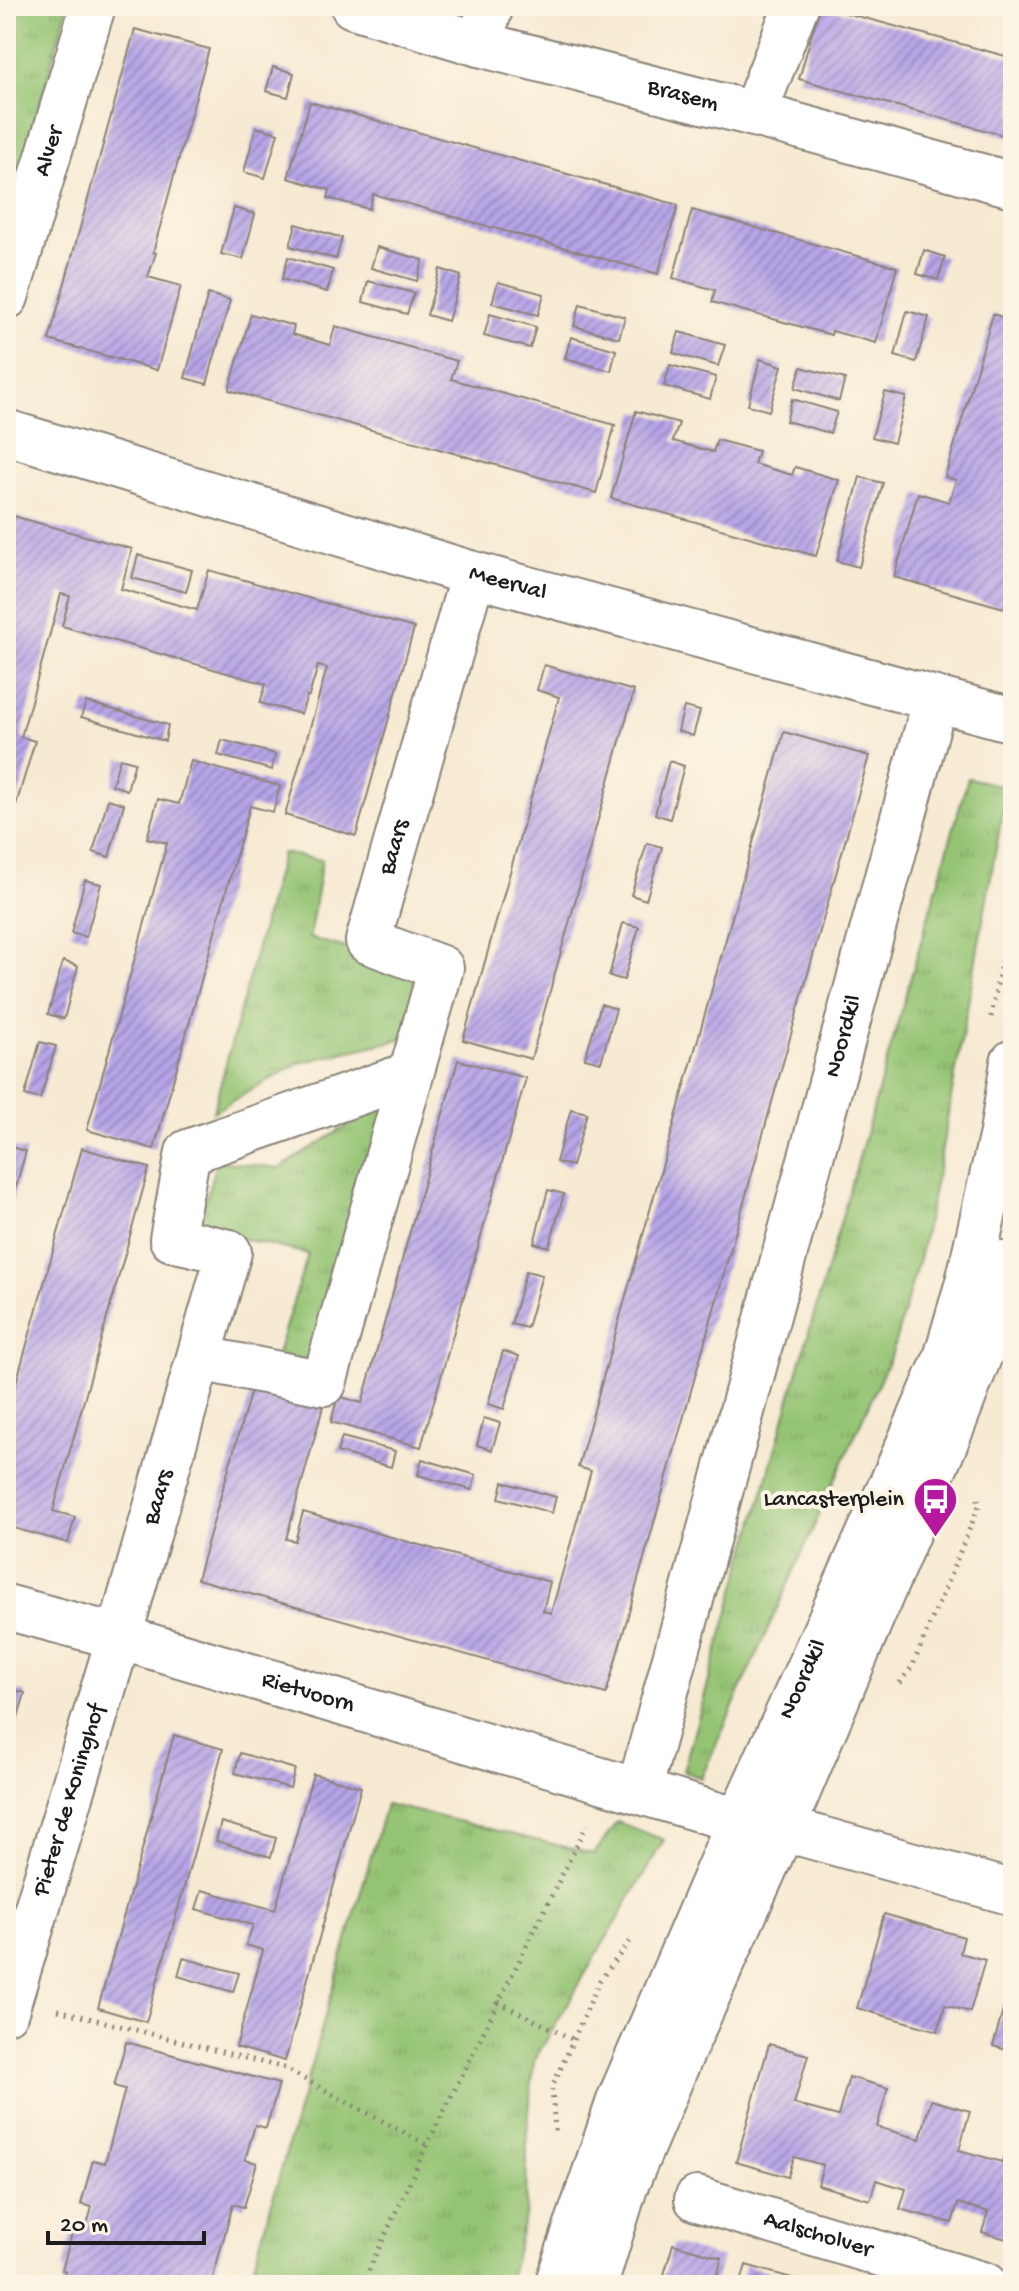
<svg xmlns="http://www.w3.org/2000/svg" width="1019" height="2291" viewBox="0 0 1019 2291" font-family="'Gochi Hand',sans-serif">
	<defs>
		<pattern id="grass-tufts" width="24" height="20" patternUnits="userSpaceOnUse" patternTransform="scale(2)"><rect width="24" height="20" fill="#94c473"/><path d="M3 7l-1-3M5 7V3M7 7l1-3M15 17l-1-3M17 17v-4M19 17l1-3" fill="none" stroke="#7fa863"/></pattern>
		<pattern id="building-hatch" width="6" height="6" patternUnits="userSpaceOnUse" patternTransform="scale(2)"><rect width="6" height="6" fill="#b6a4e7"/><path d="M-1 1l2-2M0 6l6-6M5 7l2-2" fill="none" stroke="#9385ba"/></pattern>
	</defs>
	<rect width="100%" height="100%" fill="#fcf5e5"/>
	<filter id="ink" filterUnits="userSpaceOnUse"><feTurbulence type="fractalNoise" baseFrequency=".0125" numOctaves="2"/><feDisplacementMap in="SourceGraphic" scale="16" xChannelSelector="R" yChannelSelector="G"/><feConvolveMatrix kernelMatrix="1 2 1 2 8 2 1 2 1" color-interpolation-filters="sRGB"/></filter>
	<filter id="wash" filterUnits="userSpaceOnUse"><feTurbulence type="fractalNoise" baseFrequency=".006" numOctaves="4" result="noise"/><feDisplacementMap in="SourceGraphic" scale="32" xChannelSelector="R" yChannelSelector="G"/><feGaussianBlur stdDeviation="1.8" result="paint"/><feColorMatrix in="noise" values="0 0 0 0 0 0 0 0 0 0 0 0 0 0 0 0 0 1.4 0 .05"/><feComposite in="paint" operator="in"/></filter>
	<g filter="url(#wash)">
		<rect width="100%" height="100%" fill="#f7ead3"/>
		<g fill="url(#grass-tufts)" stroke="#587048" stroke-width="2">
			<polygon points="6,6 68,6 6,222"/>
			<polygon points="968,778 1007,787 938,1170 920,1255 892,1353 701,1778 683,1771"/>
			<polygon points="282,853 322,860 309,938 424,969 411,1037 299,1063 213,1112"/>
			<polygon points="391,1098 309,1367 277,1354 308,1254 197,1228 217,1161 280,1168"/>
			<polygon points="386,1804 594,1854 617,1822 664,1840 534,2061 527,2133 526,2212 508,2285 248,2285"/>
		</g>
		<g id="blocks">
			<g fill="url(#building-hatch)">
				<polygon points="820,6 1013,58 1013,138 799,79"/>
				<polygon points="135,29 209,49 153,252 156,253 148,277 181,286 157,370 49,340"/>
				<polygon points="273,67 294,73 288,97 266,91"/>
				<polygon points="310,102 678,205 658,274 373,194 369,209 328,198 330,190 288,178"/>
				<polygon points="256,127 278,133 265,178 244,172"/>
				<polygon points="234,208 255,214 243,259 221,254"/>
				<polygon points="692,210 897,267 876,343 832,331 831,335 712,302 715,290 673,278"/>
				<polygon points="296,224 342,238 336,259 290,246"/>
				<polygon points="377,247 423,260 417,281 371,268"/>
				<polygon points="924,250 945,257 938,280 917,274"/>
				<polygon points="288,257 333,270 327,292 282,279"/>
				<polygon points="440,269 461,276 448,321 427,315"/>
				<polygon points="368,281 414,293 407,314 363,302"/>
				<polygon points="498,282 544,294 538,315 492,303"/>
				<polygon points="1012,292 1013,574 1004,608 894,577 918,493 949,502 956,480 945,477 981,355 993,314 1005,318"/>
				<polygon points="208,294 230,300 207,384 185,378"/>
				<polygon points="580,304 625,317 619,338 574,326"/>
				<polygon points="907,311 929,317 916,362 895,356"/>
				<polygon points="251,314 294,326 292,334 330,345 335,326 416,349 416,350 457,361 451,379 615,425 596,493 229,390"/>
				<polygon points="490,314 536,327 530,348 484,336"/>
				<polygon points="679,332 725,345 718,366 673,353"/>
				<polygon points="571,337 616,350 611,371 565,358"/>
				<polygon points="760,359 782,366 769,411 748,405"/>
				<polygon points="670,365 716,377 710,399 664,386"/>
				<polygon points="801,367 845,379 839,401 795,388"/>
				<polygon points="885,392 906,397 894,443 872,437"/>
				<polygon points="792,399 837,412 830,433 786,421"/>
				<polygon points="636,411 679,423 673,441 713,452 717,440 758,451 754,464 792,475 795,467 839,480 816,556 611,498"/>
				<polygon points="860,477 883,483 859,567 837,561"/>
				<polygon points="6,514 132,549 121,589 197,610 209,570 414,628 356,836 285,815 327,668 318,666 309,696 307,696 301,714 260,703 266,684 62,626 70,596 61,594 21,737 35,741 6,839"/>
				<polygon points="138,555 192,570 186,592 132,578"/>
				<polygon points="544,665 634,691 531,1059 463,1040 559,697 537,690"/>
				<polygon points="86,702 168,725 165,741 81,717"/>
				<polygon points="684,707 700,711 693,736 678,731"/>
				<polygon points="784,732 869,756 606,1694 197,1579 256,1373 327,1393 286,1539 295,1541 303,1512 550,1582 543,1611 551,1613 591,1471 578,1467"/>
				<polygon points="222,740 275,754 272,770 218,755"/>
				<polygon points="120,758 135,762 127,790 112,785"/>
				<polygon points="191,761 280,786 273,812 250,806 154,1149 87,1130 167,843 147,838 158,799 179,804"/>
				<polygon points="669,761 684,766 670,819 655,814"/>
				<polygon points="108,799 124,804 109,857 93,852"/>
				<polygon points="647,843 662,847 646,900 631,895"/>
				<polygon points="85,880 101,884 86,937 71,933"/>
				<polygon points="623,923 639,927 624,980 609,976"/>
				<polygon points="63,961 78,966 64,1019 48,1014"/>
				<polygon points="601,1004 616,1009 601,1062 585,1058"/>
				<polygon points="40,1042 56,1046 40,1099 25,1095"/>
				<polygon points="458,1060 526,1078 421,1447 331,1422 338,1396 362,1403"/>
				<polygon points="571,1109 587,1113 572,1166 556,1162"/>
				<polygon points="10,1147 26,1151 11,1204 6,1202 6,1163"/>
				<polygon points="82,1148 149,1168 53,1511 75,1517 68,1543 6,1526 6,1419"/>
				<polygon points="548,1190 564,1194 549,1247 534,1243"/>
				<polygon points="526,1271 542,1275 527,1328 511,1324"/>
				<polygon points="503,1351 519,1356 504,1409 488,1404"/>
				<polygon points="484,1418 500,1423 492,1450 477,1445"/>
				<polygon points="342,1437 395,1451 391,1467 337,1452"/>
				<polygon points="422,1459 476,1475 472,1490 418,1475"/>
				<polygon points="503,1482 556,1497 552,1513 499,1498"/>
				<polygon points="6,1687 25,1693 7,1755 6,1755"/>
				<polygon points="174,1735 223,1749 146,2022 98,2008"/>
				<polygon points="240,1753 295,1769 290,1788 235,1773"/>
				<polygon points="313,1774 361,1787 285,2061 236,2047 263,1950 246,1945 253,1925 196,1909 202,1890 275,1910"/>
				<polygon points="221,1822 276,1838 271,1857 216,1841"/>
				<polygon points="884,1914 964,1937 960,1953 985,1960 970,2012 945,2005 938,2031 857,2008"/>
				<polygon points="183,1958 239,1973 233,1992 178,1976"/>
				<polygon points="1012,1979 1013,1979 1013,2052 993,2046"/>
				<polygon points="126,2042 279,2084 266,2128 255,2125 245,2160 257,2163 244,2207 233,2204 211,2285 61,2285 65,2271 62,2270 74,2226 86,2229 92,2207 81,2204 93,2160 105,2163 125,2089 114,2086"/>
				<polygon points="769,2044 808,2055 794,2104 838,2116 849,2077 888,2088 877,2127 920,2139 931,2100 970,2111 959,2150 1002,2162 1013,2127 1013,2241 982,2232 988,2212 958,2203 952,2223 900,2209 906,2189 876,2180 870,2200 818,2185 823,2165 794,2157 788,2177 736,2162"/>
				<polygon points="673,2244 722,2258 714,2285 661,2285"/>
				<polygon points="746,2265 795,2279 793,2285 740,2285"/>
			</g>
		</g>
	</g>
	<g filter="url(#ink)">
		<use href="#blocks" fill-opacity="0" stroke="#8a8378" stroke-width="2"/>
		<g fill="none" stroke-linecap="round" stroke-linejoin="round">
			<defs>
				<g id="street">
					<path id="s1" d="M 353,6 L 479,44 L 754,114 L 1013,185"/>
					<polyline points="479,44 491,6"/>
					<polyline points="754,114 796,6"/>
					<path id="s2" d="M 6,297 L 93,6"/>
					<path id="s3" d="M 6,432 L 473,574 L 1013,720"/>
					<path id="s4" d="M 199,1358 L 324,1383 L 441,968 L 368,941 L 473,574"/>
					<path id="s5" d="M 6,1607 L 119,1637 L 739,1821 L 781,1832 L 803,1834 L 1013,1893"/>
					<path id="s6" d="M 639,1791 L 935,700"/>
					<path id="s7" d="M 6,2011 L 119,1637 L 229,1252 L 172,1239 L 188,1152 L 411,1074"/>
					<path id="s8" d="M 697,2199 L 985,2285"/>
				</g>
				<g id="secondary">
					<path id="s9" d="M 557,2285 L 619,2101 L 739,1821 L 892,1483 L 946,1358 L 968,1282 L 1002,1133 L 1013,1062"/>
					<polyline points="595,2285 625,2187 678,2062 781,1832 952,1427 982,1349 1003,1263"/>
				</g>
			</defs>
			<use href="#street" stroke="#8a8378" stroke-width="48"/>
			<use href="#secondary" stroke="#8a8378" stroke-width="48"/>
			<g stroke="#8a8378" stroke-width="5" stroke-dasharray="2 6" stroke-linecap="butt">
				<polyline points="991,1017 1013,900"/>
				<polyline points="900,1683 913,1665 979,1506 978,1499"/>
				<polyline points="498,2002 574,2040"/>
				<polyline points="58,2010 284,2068 427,2145"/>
				<polyline points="555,2131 552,2088 600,1980 632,1939"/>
				<polyline points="362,2285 427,2145 587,1825"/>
			</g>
			<use href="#street" stroke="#fff" stroke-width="44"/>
			<use href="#secondary" stroke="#fff" stroke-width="44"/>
		</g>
	</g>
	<defs>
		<symbol id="bus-pin" viewBox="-11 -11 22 30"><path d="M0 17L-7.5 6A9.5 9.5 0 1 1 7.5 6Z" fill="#b5179e" stroke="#fcf5e5"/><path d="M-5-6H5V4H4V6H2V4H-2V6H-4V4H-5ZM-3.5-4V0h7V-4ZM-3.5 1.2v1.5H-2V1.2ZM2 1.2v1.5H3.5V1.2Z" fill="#fff"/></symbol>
	</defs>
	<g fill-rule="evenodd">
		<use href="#bus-pin" x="910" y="1474" width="51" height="69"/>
	</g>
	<g text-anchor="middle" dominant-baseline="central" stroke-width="8" stroke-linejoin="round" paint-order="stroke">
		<g font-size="24" fill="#1c1c1c" stroke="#fcf5e5">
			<text stroke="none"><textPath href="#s1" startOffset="342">Brasem</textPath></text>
			<text stroke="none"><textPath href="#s2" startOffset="152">Alver</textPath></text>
			<text stroke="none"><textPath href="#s3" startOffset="524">Meerval</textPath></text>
			<text stroke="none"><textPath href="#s4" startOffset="734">Baars</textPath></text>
			<text stroke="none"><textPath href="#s6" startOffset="782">Noordkil</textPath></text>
			<text stroke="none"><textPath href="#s7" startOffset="536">Baars</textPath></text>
			<text stroke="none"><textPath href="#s9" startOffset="654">Noordkil</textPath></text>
			<text stroke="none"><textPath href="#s5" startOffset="314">Rietvoorn</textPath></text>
			<text stroke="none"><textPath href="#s7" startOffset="220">Pieter de Koninghof</textPath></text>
			<text stroke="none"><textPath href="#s8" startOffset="126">Aalscholver</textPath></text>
		</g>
		<g font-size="24" fill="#1c1c1c" stroke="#fcf5e5" text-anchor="end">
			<text x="904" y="1500">Lancasterplein</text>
		</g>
	</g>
	<rect width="1019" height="2291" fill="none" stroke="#fcf5e5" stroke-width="32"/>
	<path d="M48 2231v12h156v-12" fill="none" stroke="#1c1c1c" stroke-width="4"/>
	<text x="60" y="2231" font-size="24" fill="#1c1c1c" stroke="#fcf5e5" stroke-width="6" paint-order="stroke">20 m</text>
</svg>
